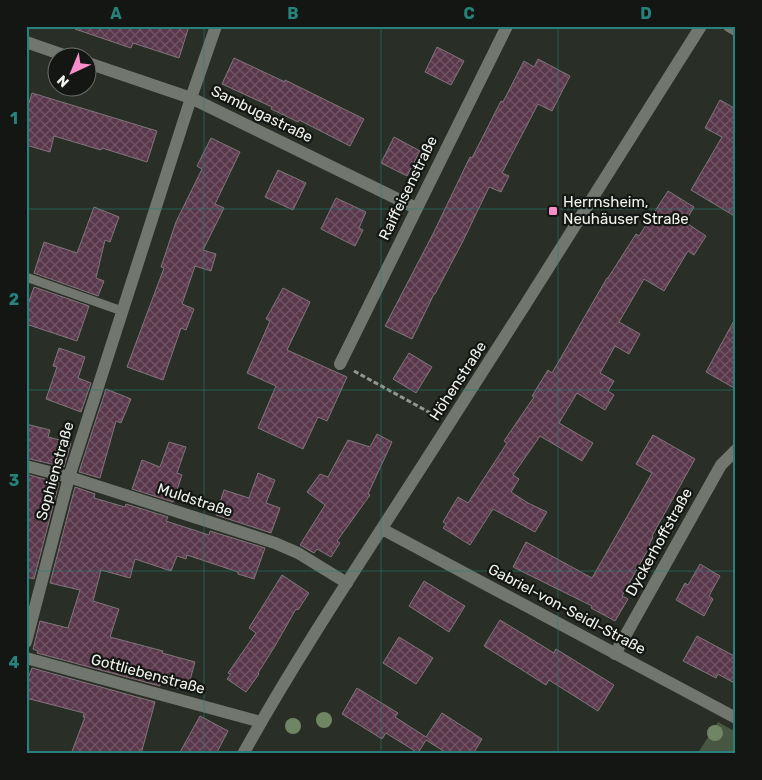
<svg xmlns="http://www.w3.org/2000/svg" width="762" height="780" viewBox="0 0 762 780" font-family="Rubik,sans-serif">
	<defs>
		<pattern id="building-cross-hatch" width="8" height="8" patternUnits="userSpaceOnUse" patternTransform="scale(1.25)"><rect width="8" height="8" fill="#5a384b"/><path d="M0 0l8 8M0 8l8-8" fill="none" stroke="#725565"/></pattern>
	</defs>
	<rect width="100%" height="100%" fill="#292e26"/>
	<polygon fill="#485742" points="718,722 736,732 736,754 697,754"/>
	<g fill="url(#building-cross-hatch)" stroke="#80757a">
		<polygon points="75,26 189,26 179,58 133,43 131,48 75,29"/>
		<polygon points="437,47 464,61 451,85 425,72"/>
		<polygon points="234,58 285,82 285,80 364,119 350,146 299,120 298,122 271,109 272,107 222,84"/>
		<polygon points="538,59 570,76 552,111 538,104 502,173 509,176 501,192 489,187 463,241 435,294 434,294 412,339 385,326 433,234 470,157 472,158 501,101 503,102 524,61 534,67"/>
		<polygon points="32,93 157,131 147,162 102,148 101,150 54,136 50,152 26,145 26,112"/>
		<polygon points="720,100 736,109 736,217 691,190 722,137 705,128"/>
		<polygon points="394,137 420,151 407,176 381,163"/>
		<polygon points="211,138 240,152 215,204 224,208 203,250 216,254 211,271 195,266 182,304 194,309 186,330 181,328 163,380 127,367 164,268 161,267 176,222 202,169 197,166"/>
		<polygon points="278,170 306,183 293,210 265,197"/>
		<polygon points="668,191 694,207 685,222 706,236 694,255 688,251 664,291 644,279 619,322 640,334 629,354 615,346 600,373 614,381 608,391 614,395 605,410 577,393 559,423 593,443 582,461 540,436 513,475 519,479 511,492 528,503 547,512 535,532 493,509 470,545 443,528 446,524 443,522 458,497 468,503 507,443 504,441 534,397 532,396 548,370 552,373 607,278 608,278 636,234 639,236"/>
		<polygon points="336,198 366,212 359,228 363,230 355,246 321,229"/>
		<polygon points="94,207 119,217 110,242 105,240 96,278 104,281 98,296 34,273 44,242 77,253"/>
		<polygon points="34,287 89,306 77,341 26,324 26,310"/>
		<polygon points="283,288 310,302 287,350 347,377 327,421 318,417 303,449 258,428 276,386 247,373 270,321 266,319"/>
		<polygon points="736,317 736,389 706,372"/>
		<polygon points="59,348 85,357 78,378 91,383 81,412 46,399 57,367 53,366"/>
		<polygon points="409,353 432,367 416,393 393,379"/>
		<polygon points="106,389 131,399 121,423 116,421 100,478 79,472"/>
		<polygon points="26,424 50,430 48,437 71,443 64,467 26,458"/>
		<polygon points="377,434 392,442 368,494 370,495 337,541 340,543 331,557 317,549 314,553 300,545 325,505 307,492 320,474 328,477 348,440 370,447"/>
		<polygon points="653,435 695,459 652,536 653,537 649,545 650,546 622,596 628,599 615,621 591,608 592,606 513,567 526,542 592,578 652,473 636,464"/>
		<polygon points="169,442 186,447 177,473 182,475 173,502 132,489 142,460 160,467"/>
		<polygon points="258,473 275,480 266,503 280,508 271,533 216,515 224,490 249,498"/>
		<polygon points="26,474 59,483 34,579 26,577"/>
		<polygon points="75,487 95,494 94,498 125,507 126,504 168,517 166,521 209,535 210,531 265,548 254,579 238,574 238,572 187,555 186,559 177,556 171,571 135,559 130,578 101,570 93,601 119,609 110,637 163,651 162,653 195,662 187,691 160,683 160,686 37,653 38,651 33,649 40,621 68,628 80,590 50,583"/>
		<polygon points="700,564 720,576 709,596 713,599 704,616 676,600 685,583 688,585"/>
		<polygon points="282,575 309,593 298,610 296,609 275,646 258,673 259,674 246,692 227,679 231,674 228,673 256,633 249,628"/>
		<polygon points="424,581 465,606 449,632 409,606"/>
		<polygon points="500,620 554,653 556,649 614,685 598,711 549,680 546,685 484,646"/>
		<polygon points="697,636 736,657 736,684 718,674 716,678 683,661"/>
		<polygon points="399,637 433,658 416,684 383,663"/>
		<polygon points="32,668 155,702 141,754 71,754 85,717 83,717 84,713 26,698 26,683"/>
		<polygon points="357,688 398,713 395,717 426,737 442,713 482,739 473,754 448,754 426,740 418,753 386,733 382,739 342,714"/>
		<polygon points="200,716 228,731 216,754 179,754"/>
	</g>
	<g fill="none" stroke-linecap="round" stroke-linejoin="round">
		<polyline stroke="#939791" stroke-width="3" stroke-dasharray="5 2.5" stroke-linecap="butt" points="354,371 436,416"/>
		<polyline stroke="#71776e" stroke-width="9" points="26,277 122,311"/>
		<g stroke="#71776e" stroke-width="12">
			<polyline points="729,26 736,30"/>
			<polyline points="26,42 72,58"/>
			<polyline points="88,63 191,98 416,208"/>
			<polyline points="340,364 507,26"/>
			<polyline points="26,466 69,477 275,543 298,553 347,583"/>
			<polyline points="382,529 736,718"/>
			<polyline points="26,642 69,477 191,98 216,26"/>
			<polyline points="615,654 721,465 736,450"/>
			<polyline points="26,658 261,722"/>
		</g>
		<path stroke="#71776e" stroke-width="12" d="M 243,754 C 306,641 380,533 449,424 C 534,292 617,159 701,26"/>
	</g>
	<g fill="#6f8564">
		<circle cx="324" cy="720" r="8"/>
		<circle cx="293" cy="726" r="8"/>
		<circle cx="715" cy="733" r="8"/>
	</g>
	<path fill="none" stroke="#26827b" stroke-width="1" stroke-opacity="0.55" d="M 204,26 L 204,754M 381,26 L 381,754M 558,26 L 558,754M 26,209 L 736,209M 26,390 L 736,390M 26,571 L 736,571"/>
	<rect fill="#f98fca" stroke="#131612" stroke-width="2" x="548" y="206" width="10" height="10" rx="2.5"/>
	<g text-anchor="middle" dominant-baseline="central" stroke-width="4.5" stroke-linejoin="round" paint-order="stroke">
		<g font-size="15" fill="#f0f3ee" stroke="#131612">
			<text transform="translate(262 114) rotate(26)">Sambugastraße</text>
			<text transform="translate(408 188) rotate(-64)">Raiffeisenstraße</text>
			<text transform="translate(458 381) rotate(-57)">Höhenstraße</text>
			<text transform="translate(55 471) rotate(-74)">Sophienstraße</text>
			<text transform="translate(195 500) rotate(18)">Muldstraße</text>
			<text transform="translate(659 542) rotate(-61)">Dyckerhoffstraße</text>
			<text transform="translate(567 609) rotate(28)">Gabriel-von-Seidl-Straße</text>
			<text transform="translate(148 674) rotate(15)">Gottliebenstraße</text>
		</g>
		<g font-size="15" fill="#f0f3ee" stroke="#131612" text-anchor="start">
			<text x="563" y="202">Herrnsheim,<tspan x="563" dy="17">Neuhäuser Straße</tspan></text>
		</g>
	</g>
	<rect width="762" height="780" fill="none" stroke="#131612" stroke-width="55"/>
	<g transform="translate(72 72) rotate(224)"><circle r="24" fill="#131612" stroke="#6b6e6a"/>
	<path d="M0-4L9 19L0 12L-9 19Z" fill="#f98fca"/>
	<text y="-8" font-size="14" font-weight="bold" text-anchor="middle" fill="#f0f3ee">N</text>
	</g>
	<rect x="28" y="28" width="706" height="724" fill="none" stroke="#26827b" stroke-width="2"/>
	<g font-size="16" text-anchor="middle" font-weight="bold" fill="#26827b">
		<text x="116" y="19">A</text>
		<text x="293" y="19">B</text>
		<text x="469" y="19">C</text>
		<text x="646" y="19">D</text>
		<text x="14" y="124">1</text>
		<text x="14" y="305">2</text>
		<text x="14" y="486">3</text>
		<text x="14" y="668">4</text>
	</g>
</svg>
